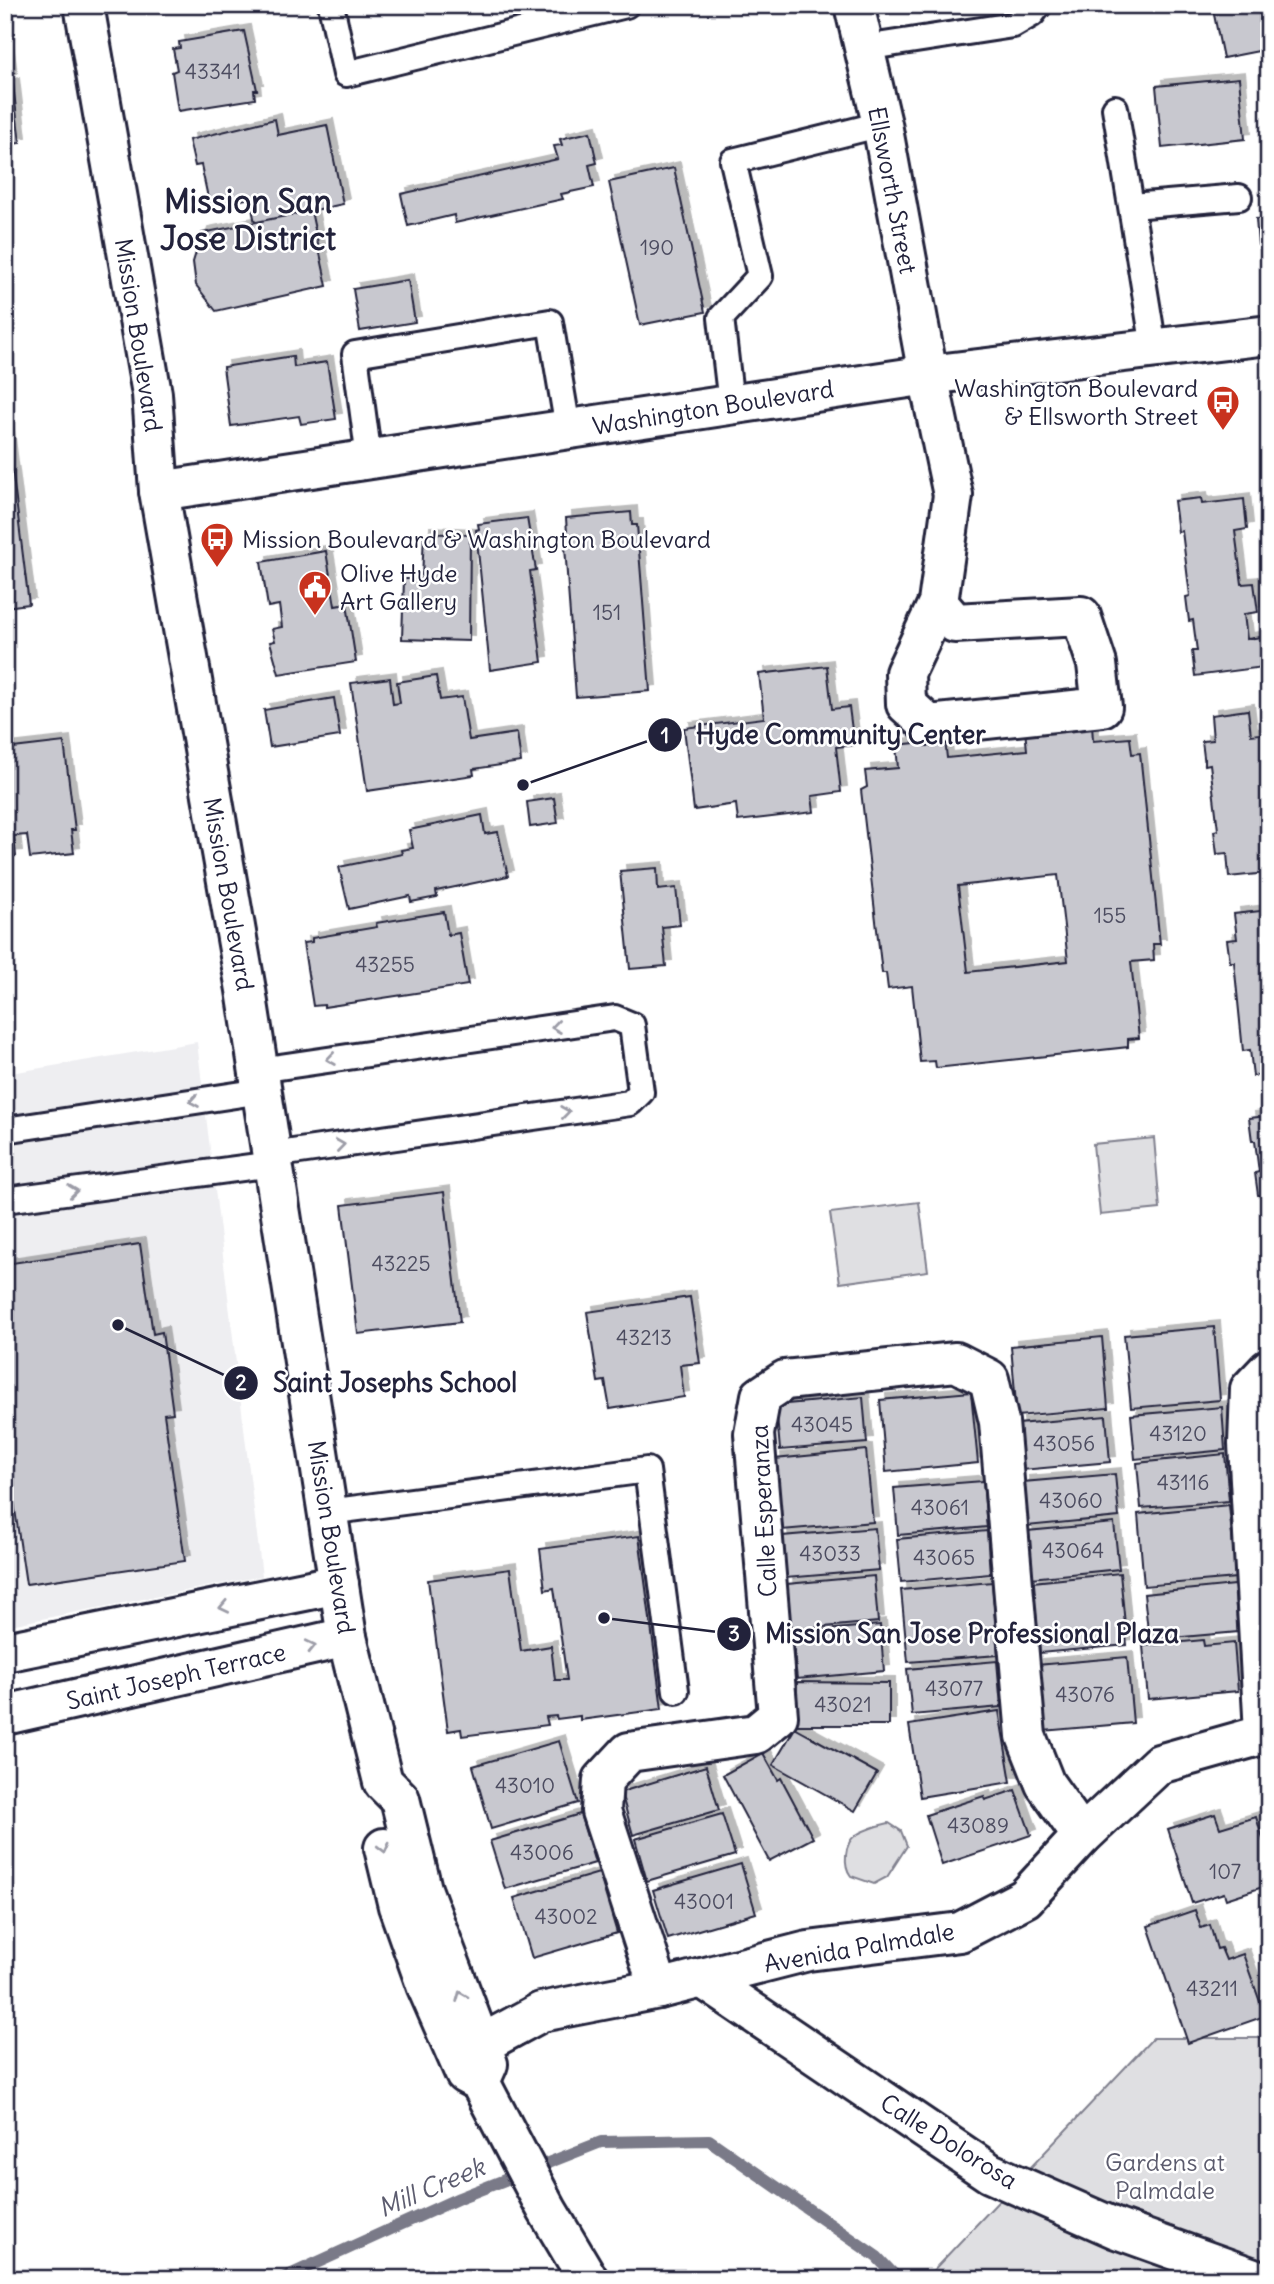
<svg xmlns="http://www.w3.org/2000/svg" width="1274" height="2284" viewBox="0 0 1274 2284" font-family="Delius,sans-serif">
	<defs>
		<filter id="shadow"><feDropShadow dx="6" dy="-6" stdDeviation="0" flood-color="#0004"/></filter>
	</defs>
	<rect width="100%" height="100%" fill="#fff"/>
	<filter id="ink" filterUnits="userSpaceOnUse"><feTurbulence type="fractalNoise" baseFrequency=".0143" numOctaves="2"/><feDisplacementMap in="SourceGraphic" scale="14" xChannelSelector="R" yChannelSelector="G"/><feConvolveMatrix kernelMatrix="1 2 1 2 8 2 1 2 1" color-interpolation-filters="sRGB"/></filter>
	<g filter="url(#ink)">
		<polygon fill="#eeeef1" points="197,1042 262,1576 5,1626 5,1074"/>
		<g fill="#dfdfe2" stroke="#80808e" stroke-width="2">
			<polygon points="1154,1138 1160,1209 1100,1215 1093,1144"/>
			<polygon points="919,1202 928,1271 840,1283 830,1213"/>
			<path d="M 889,1823 L 901,1831 L 907,1846 L 887,1877 L 874,1884 L 851,1876 C 843,1866 844,1843 856,1835 C 864,1830 880,1825 889,1823 Z"/>
			<polygon points="1153,2038 1269,2038 1269,2279 925,2279"/>
		</g>
		<g fill="none" stroke-linecap="round" stroke-linejoin="round">
			<polyline stroke="#7a7a88" stroke-width="12" points="281,2279 459,2198 601,2142 709,2140 877,2257 898,2279"/>
		</g>
		<g fill="#c8c8cf" stroke="#22223b" stroke-width="2" fill-rule="evenodd" filter="url(#shadow)">
			<polygon points="1212,5 1269,5 1269,49 1223,58"/>
			<polygon points="244,31 257,90 254,90 255,99 178,111 172,72 177,70 173,49 180,48 179,42"/>
			<polygon points="5,35 11,79 5,80"/>
			<polygon points="1239,78 1245,139 1162,148 1156,86"/>
			<polygon points="13,84 20,143 5,145 5,85"/>
			<polygon points="275,119 278,135 327,125 343,204 255,223 250,198 210,207 201,165 195,166 189,140"/>
			<polygon points="590,132 597,163 589,165 594,187 561,194 563,199 455,223 454,215 408,226 401,194 558,159 554,146 562,145 560,139"/>
			<polygon points="674,168 705,312 640,325 609,182"/>
			<polygon points="311,211 327,286 216,311 196,285 193,262 202,233"/>
			<polygon points="1269,218 1269,255 1264,255 1263,245 1258,245 1256,219"/>
			<polygon points="408,280 415,322 360,331 353,289"/>
			<polygon points="293,356 294,367 327,362 336,419 301,424 299,416 231,426 223,367"/>
			<polygon points="5,412 29,604 5,607"/>
			<polygon points="1201,498 1202,504 1244,499 1247,529 1235,531 1242,584 1254,583 1258,612 1244,614 1247,639 1261,637 1264,667 1195,676 1192,651 1197,651 1193,620 1189,621 1186,597 1190,596 1182,531 1178,532 1174,501"/>
			<polygon points="631,512 632,525 637,525 650,691 576,697 564,533 567,533 566,518"/>
			<polygon points="527,518 536,570 530,571 542,662 490,670 476,530 479,529 478,524"/>
			<polygon points="424,533 470,535 469,641 402,639 404,579 422,579"/>
			<polygon points="326,551 335,606 347,604 356,662 279,674 270,642 275,641 272,629 282,627 279,605 268,607 261,562"/>
			<polygon points="827,666 832,709 849,707 854,745 836,747 841,792 812,796 814,812 738,821 736,804 694,810 684,728 764,718 759,674"/>
			<polygon points="436,676 440,700 462,697 469,740 517,733 521,762 473,769 474,775 367,791 351,683 390,678 393,704 400,703 397,682"/>
			<polygon points="334,698 340,736 270,747 264,710"/>
			<polygon points="1248,710 1251,735 1269,733 1269,764 1263,765 1269,815 1269,848 1264,849 1267,873 1229,877 1227,853 1217,854 1214,831 1218,830 1210,764 1205,765 1202,741 1213,740 1211,715"/>
			<path d="M 1092,724 L 1093,741 L 1130,738 L 1132,754 L 1140,753 L 1160,944 L 1153,944 L 1154,960 L 1131,962 L 1139,1038 L 1128,1039 L 1128,1047 L 936,1068 L 935,1061 L 920,1062 L 912,986 L 888,989 L 886,973 L 882,973 L 861,790 L 867,787 L 865,771 L 898,768 L 896,745 L 945,740 L 947,758 L 1027,750 L 1025,730 ZM 1058,875 L 1068,961 L 968,972 L 958,886 Z"/>
			<polygon points="64,742 75,830 71,830 74,853 30,858 27,835 14,836 16,856 5,857 5,749"/>
			<polygon points="554,798 558,823 530,827 527,802"/>
			<polygon points="482,815 485,834 498,832 508,876 436,891 437,897 411,902 410,896 349,909 339,867 402,854 401,850 413,848 409,830"/>
			<polygon points="657,868 658,890 676,888 680,925 662,927 666,966 630,969 620,871"/>
			<polygon points="1269,910 1269,1074 1253,1076 1250,1050 1243,1051 1234,962 1230,962 1227,940 1237,939 1234,914"/>
			<polygon points="444,912 448,935 459,933 468,985 324,1007 324,1005 313,1006 303,943 312,942 312,938 377,927 376,923"/>
			<polygon points="1269,1116 1269,1258 1261,1195 1258,1195 1255,1173 1259,1172 1255,1141 1252,1141 1249,1118"/>
			<polygon points="444,1192 460,1322 358,1334 342,1205"/>
			<polygon points="140,1244 153,1334 162,1332 173,1413 164,1414 185,1561 26,1584 5,1442 5,1264"/>
			<polygon points="1269,1261 1269,1291 1265,1262"/>
			<polygon points="690,1297 700,1363 680,1365 684,1397 610,1409 605,1381 598,1382 587,1312"/>
			<polygon points="1214,1327 1220,1400 1131,1408 1124,1335"/>
			<polygon points="1102,1337 1108,1408 1017,1416 1011,1346"/>
			<polygon points="971,1392 978,1463 886,1472 880,1400"/>
			<polygon points="863,1397 867,1443 780,1450 776,1405"/>
			<polygon points="1222,1407 1225,1450 1135,1459 1131,1415"/>
			<polygon points="1106,1416 1110,1462 1022,1470 1018,1424"/>
			<polygon points="866,1450 873,1522 782,1530 775,1459"/>
			<polygon points="1225,1454 1229,1501 1141,1508 1137,1463"/>
			<polygon points="1115,1474 1119,1517 1027,1526 1023,1482"/>
			<polygon points="983,1481 987,1527 898,1535 894,1488"/>
			<polygon points="1229,1505 1236,1578 1144,1586 1138,1514"/>
			<polygon points="1114,1523 1119,1569 1031,1578 1027,1531"/>
			<polygon points="875,1528 879,1570 786,1578 782,1536"/>
			<polygon points="987,1531 990,1574 901,1582 897,1539"/>
			<polygon points="639,1536 662,1709 580,1720 580,1716 557,1719 556,1716 546,1717 548,1725 462,1736 461,1729 448,1731 428,1580 510,1569 521,1651 551,1646 555,1680 567,1680 554,1588 545,1590 540,1549"/>
			<polygon points="1120,1573 1127,1645 1040,1653 1033,1582"/>
			<polygon points="874,1576 878,1622 791,1630 787,1584"/>
			<polygon points="992,1582 998,1655 908,1662 901,1590"/>
			<polygon points="1234,1585 1238,1632 1149,1640 1144,1594"/>
			<polygon points="880,1625 884,1671 797,1679 792,1633"/>
			<polygon points="1203,1640 1204,1646 1234,1643 1238,1691 1148,1699 1143,1646"/>
			<polygon points="1127,1657 1133,1723 1043,1731 1037,1665"/>
			<polygon points="997,1661 1001,1707 912,1715 907,1669"/>
			<polygon points="797,1682 889,1683 889,1725 796,1725"/>
			<polygon points="999,1711 1011,1782 920,1797 909,1725"/>
			<polygon points="795,1728 877,1773 855,1811 773,1765"/>
			<polygon points="559,1741 578,1803 491,1829 473,1766"/>
			<polygon points="763,1753 778,1780 781,1778 813,1838 769,1861 723,1775"/>
			<polygon points="706,1766 719,1810 633,1835 621,1792"/>
			<polygon points="1015,1790 1031,1835 942,1865 926,1815 984,1796 985,1800"/>
			<polygon points="580,1814 595,1863 505,1889 490,1841"/>
			<polygon points="722,1814 735,1855 647,1881 635,1839"/>
			<polygon points="1215,1814 1220,1828 1256,1817 1269,1858 1269,1885 1226,1899 1224,1893 1192,1903 1168,1829"/>
			<polygon points="741,1864 756,1913 668,1939 653,1890"/>
			<polygon points="599,1873 617,1933 532,1958 514,1898"/>
			<polygon points="1195,1910 1201,1928 1210,1925 1217,1949 1221,1948 1226,1960 1243,1954 1265,2016 1188,2043 1148,1926"/>
		</g>
		<g fill="none" stroke-linecap="round" stroke-linejoin="round">
			<defs>
				<g id="service">
					<polyline points="331,5 346,74 626,5"/>
					<polyline points="864,48 1013,25 1032,14 1039,5"/>
					<polyline points="1115,108 1154,348"/>
					<polyline points="1132,206 1239,197"/>
					<polyline points="731,404 721,318 760,276 733,161 882,124"/>
					<polyline points="369,459 355,354 550,322 568,429"/>
					<polyline points="259,1070 615,1018 632,1025 641,1092 630,1103 272,1155"/>
					<polyline points="5,1130 262,1091"/>
					<polyline points="5,1200 273,1164"/>
					<polyline points="328,1512 647,1470 676,1691"/>
				</g>
				<g id="minor">
					<polyline points="854,5 882,124 928,375 953,495 938,603 955,623 1081,616 1097,664 1102,707 929,725 906,704 905,673 938,603"/>
					<polyline points="5,1652 339,1584"/>
					<polyline points="5,1715 347,1637"/>
					<polyline points="1264,1733 1248,1444 1250,1389 1269,1369"/>
					<polyline points="702,1978 990,2173 1117,2229 1256,2279"/>
					<polyline points="659,1989 601,1811 603,1780 629,1752 756,1734 778,1716 754,1434 761,1396 785,1380 956,1362 989,1379 999,1422 1026,1736 1045,1784 1082,1836"/>
					<polyline points="480,2045 541,2012 659,1989 808,1951 960,1932 1025,1898 1082,1836 1159,1764 1269,1733"/>
				</g>
				<polyline id="tertiary" points="159,491 928,375 1269,335"/>
				<g id="primary">
					<polyline points="84,5 152,394 159,491 246,990 347,1637 383,1782 400,1799 422,1889 488,2064 480,2082"/>
					<polyline points="384,1848 398,1906 426,1985 465,2074 480,2082 547,2210 588,2279"/>
				</g>
			</defs>
			<use href="#service" stroke="#22223b" stroke-width="30"/>
			<use href="#minor" stroke="#22223b" stroke-width="44"/>
			<use href="#tertiary" stroke="#22223b" stroke-width="44"/>
			<use href="#primary" stroke="#22223b" stroke-width="44"/>
			<polyline stroke="#22223b" stroke-width="4.5" stroke-dasharray="5 5" stroke-linecap="butt" points="1264,376 1269,406"/>
			<use href="#service" stroke="#fff" stroke-width="24"/>
			<use href="#minor" stroke="#fff" stroke-width="38"/>
			<use href="#tertiary" stroke="#fff" stroke-width="38"/>
			<use href="#primary" stroke="#fff" stroke-width="38"/>
		</g>
		<defs><path id="oneway-chevron" d="M-2-3.5L2.5 0L-2 3.5" fill="none" stroke-width="1.6" stroke-linecap="round" stroke-linejoin="round" transform="scale(1.75)"/></defs>
		<g stroke="#9c9ca7">
			<use href="#oneway-chevron" transform="translate(556 1027) rotate(172)"/>
			<use href="#oneway-chevron" transform="translate(331 1059) rotate(172)"/>
			<use href="#oneway-chevron" transform="translate(194 1101) rotate(171)"/>
			<use href="#oneway-chevron" transform="translate(565 1112) rotate(-8)"/>
			<use href="#oneway-chevron" transform="translate(340 1145) rotate(-8)"/>
			<use href="#oneway-chevron" transform="translate(73 1191) rotate(-7)"/>
			<use href="#oneway-chevron" transform="translate(224 1607) rotate(168)"/>
			<use href="#oneway-chevron" transform="translate(311 1646) rotate(-13)"/>
			<use href="#oneway-chevron" transform="translate(384 1848) rotate(76)"/>
			<use href="#oneway-chevron" transform="translate(461 1996) rotate(-112)"/>
		</g>
	</g>
	<defs>
		<symbol id="bus-pin" viewBox="-11 -11 22 30"><path d="M0 17L-7.5 6A9.5 9.5 0 1 1 7.5 6Z" fill="#c8321e" stroke="#fff"/><path d="M-5-6H5V4H4V6H2V4H-2V6H-4V4H-5ZM-3.5-4V0h7V-4ZM-3.5 1.2v1.5H-2V1.2ZM2 1.2v1.5H3.5V1.2Z" fill="#fff"/></symbol>
		<symbol id="civic-pin" viewBox="-11 -11 22 30"><path d="M0 17L-7.5 6A9.5 9.5 0 1 1 7.5 6Z" fill="#c8321e" stroke="#fff"/><path d="M-.6-6.5H3V-4.5H.6V-3L4-1V1h2V6H-6V1h2V-1L-.6-3ZM-1.2 2.5V6h2.4V2.5Z" fill="#fff"/></symbol>
	</defs>
	<g fill-rule="evenodd">
		<use href="#bus-pin" x="1204" y="383" width="38" height="52"/>
		<use href="#bus-pin" x="198" y="520" width="38" height="52"/>
		<use href="#civic-pin" x="296" y="568" width="38" height="52"/>
	</g>
	<g text-anchor="middle" dominant-baseline="central" stroke-width="5" stroke-linejoin="round" paint-order="stroke">
		<g font-size="21" fill="#4c4c60">
			<text x="213" y="71">43341</text>
			<text x="657" y="247">190</text>
			<text x="607" y="612">151</text>
			<text x="1110" y="915">155</text>
			<text x="385" y="964">43255</text>
			<text x="401" y="1263">43225</text>
			<text x="644" y="1337">43213</text>
			<text x="822" y="1424">43045</text>
			<text x="1178" y="1433">43120</text>
			<text x="1064" y="1443">43056</text>
			<text x="1183" y="1482">43116</text>
			<text x="1071" y="1500">43060</text>
			<text x="940" y="1507">43061</text>
			<text x="1073" y="1550">43064</text>
			<text x="830" y="1553">43033</text>
			<text x="944" y="1557">43065</text>
			<text x="954" y="1688">43077</text>
			<text x="1085" y="1694">43076</text>
			<text x="843" y="1704">43021</text>
			<text x="525" y="1785">43010</text>
			<text x="978" y="1825">43089</text>
			<text x="542" y="1852">43006</text>
			<text x="1225" y="1871">107</text>
			<text x="704" y="1901">43001</text>
			<text x="566" y="1916">43002</text>
			<text x="1212" y="1988">43211</text>
		</g>
		<g font-size="24" fill="#22223b" stroke="#fff">
			<text transform="translate(893 190) rotate(79)">Ellsworth Street</text>
			<text transform="translate(139 335) rotate(81)">Mission Boulevard</text>
			<text transform="translate(713 407) rotate(-9)">Washington Boulevard</text>
			<text transform="translate(229 894) rotate(80)">Mission Boulevard</text>
			<text transform="translate(763 1511) rotate(-93)">Calle Esperanza</text>
			<text transform="translate(332 1537) rotate(81)">Mission Boulevard</text>
			<text transform="translate(176 1676) rotate(-13)">Saint Joseph Terrace</text>
			<text transform="translate(859 1947) rotate(-10)">Avenida Palmdale</text>
			<text transform="translate(949 2141) rotate(32)">Calle Dolorosa</text>
		</g>
		<g font-size="24" fill="#22223b" stroke="#fff" text-anchor="start">
			<text x="1198" y="388" text-anchor="end">Washington Boulevard<tspan x="1198" dy="28">&amp; Ellsworth Street</tspan></text>
			<text x="242" y="539">Mission Boulevard &amp; Washington Boulevard</text>
			<text x="340" y="573">Olive Hyde<tspan x="340" dy="28">Art Gallery</tspan></text>
		</g>
		<g font-size="24" fill="#5b5b6d" stroke="#fff">
			<text x="1165" y="2162">Gardens at<tspan x="1165" dy="28">Palmdale</tspan></text>
		</g>
		<g font-size="26" font-style="italic" fill="#5c5c6f" stroke="#fff">
			<text transform="translate(431 2187) rotate(-23)">Mill Creek</text>
		</g>
		<g font-size="32" font-weight="bold" fill="#22223b" stroke="#fff">
			<text x="248" y="201">Mission San<tspan x="248" dy="37">Jose District</tspan></text>
		</g>
	</g>
	<path fill="none" stroke="#22223b" stroke-width="2.5" d="M523 785L665 735M118 1325L241 1383M604 1618L734 1634"/>
	<g fill="#22223b" stroke="#fff" stroke-width="2.5">
		<circle cx="523" cy="785" r="7"/>
		<circle cx="118" cy="1325" r="7"/>
		<circle cx="604" cy="1618" r="7"/>
		<circle cx="665" cy="735" r="18"/>
		<circle cx="241" cy="1383" r="18"/>
		<circle cx="734" cy="1634" r="18"/>
	</g>
	<g font-size="21" text-anchor="middle" font-weight="bold" fill="#fff">
		<text x="665" y="743">1</text>
		<text x="241" y="1390">2</text>
		<text x="734" y="1641">3</text>
	</g>
	<g font-size="26" text-anchor="middle" font-weight="bold" fill="#22223b" stroke="#fff" stroke-width="5" stroke-linejoin="round" paint-order="stroke">
		<text x="841" y="744">Hyde Community Center</text>
		<text x="395" y="1392">Saint Josephs School</text>
		<text x="972" y="1643">Mission San Jose Professional Plaza</text>
	</g>
	<rect width="1274" height="2284" fill="none" stroke="#fff" stroke-width="28"/>
	<rect x="14" y="14" width="1246" height="2256" fill="none" stroke="#22223b" stroke-width="2.5" filter="url(#ink)"/>
</svg>
